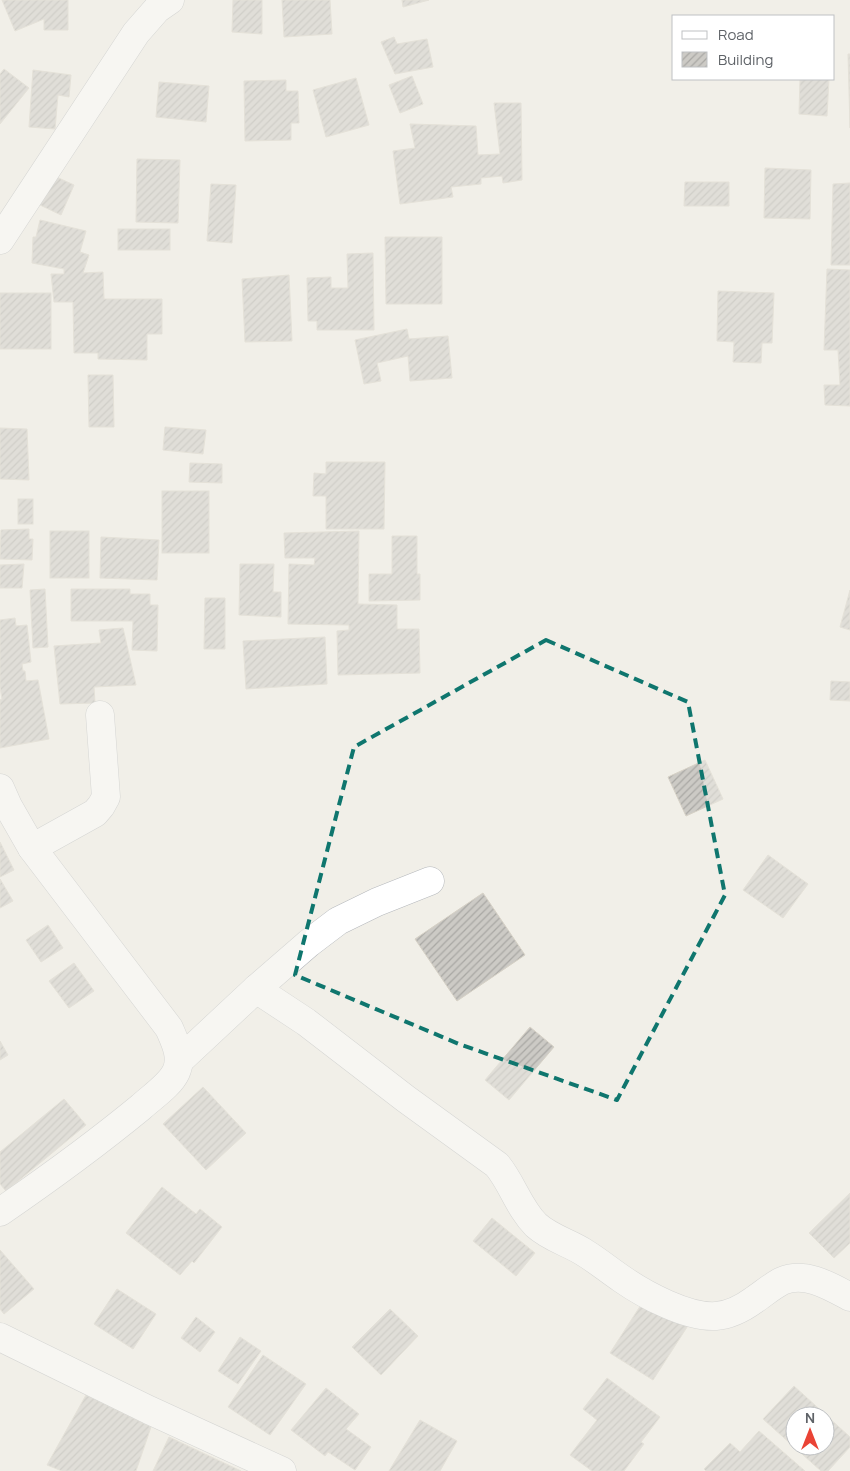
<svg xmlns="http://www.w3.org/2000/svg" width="850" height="1471" viewBox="0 0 850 1471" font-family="Manrope,sans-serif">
	<defs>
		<pattern id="building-hatch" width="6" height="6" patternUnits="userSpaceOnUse" patternTransform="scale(1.25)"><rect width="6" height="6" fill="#cccac5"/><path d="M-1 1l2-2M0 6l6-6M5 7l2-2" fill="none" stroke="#a9a8a4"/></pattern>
	</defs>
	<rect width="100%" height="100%" fill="#f1efe8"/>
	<g fill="url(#building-hatch)" stroke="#d6d1c6" fill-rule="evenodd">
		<polygon points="2,0 68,0 68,30 44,30 44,19 15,31"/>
		<polygon points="233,0 262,0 262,34 232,32"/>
		<polygon points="282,0 330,0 332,34 284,37"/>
		<polygon points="402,0 429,0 403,7"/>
		<polygon points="394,37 397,44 427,39 433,67 395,74 381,42"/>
		<polygon points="848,54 850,54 850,128"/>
		<polygon points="4,69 29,88 0,124 0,74"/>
		<polygon points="33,70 71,75 69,97 58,95 55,129 29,127"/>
		<polygon points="412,76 423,104 400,113 389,85"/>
		<polygon points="356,78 369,125 326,137 313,90"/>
		<polygon points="800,79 829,79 827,116 799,114"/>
		<polygon points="286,80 286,91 298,91 299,123 291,123 291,140 245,141 244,81"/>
		<polygon points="159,82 209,86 206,122 156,117"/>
		<polygon points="494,103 521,103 522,180 503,183 502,176 481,178 481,184 451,187 453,197 400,204 393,151 415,148 410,124 476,126 478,155 500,154"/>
		<polygon points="137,159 180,160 178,223 136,222"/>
		<polygon points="765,168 811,170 810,219 764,218"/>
		<polygon points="52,175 74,185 61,215 38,204"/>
		<polygon points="685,182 729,182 729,206 684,206"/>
		<polygon points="850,183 850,265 831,265 833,184"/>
		<polygon points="211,184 236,185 232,243 207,241"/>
		<polygon points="40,220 86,231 80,252 89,255 83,273 103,272 104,299 162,299 162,334 147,334 147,360 98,359 98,353 74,353 73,302 54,302 51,274 64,274 64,269 32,263 33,237 36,237"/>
		<rect x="118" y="229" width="52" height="21"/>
		<polygon points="385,237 442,237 442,304 386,304"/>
		<polygon points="373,253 374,330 317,330 317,321 308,321 307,278 331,277 331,288 348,288 347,254"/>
		<polygon points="827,269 850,270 850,406 825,405 824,385 840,385 838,350 824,350"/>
		<polygon points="289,275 292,341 245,342 242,279"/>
		<polygon points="718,291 774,293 772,343 762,343 761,363 733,362 734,342 717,341"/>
		<rect x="0" y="293" width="51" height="56"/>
		<polygon points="407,329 409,339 448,336 452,378 410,381 408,356 377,363 381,381 364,384 355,340"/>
		<polygon points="88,375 113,375 114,427 89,427"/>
		<polygon points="165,427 206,430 203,454 163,450"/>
		<polygon points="0,428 27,429 29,480 0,479"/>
		<polygon points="326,462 385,462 384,529 326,529 326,496 313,496 314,473 326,474"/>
		<polygon points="190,463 222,464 222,483 189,482"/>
		<rect x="162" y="491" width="47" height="62"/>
		<rect x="18" y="499" width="15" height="25"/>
		<polygon points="29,529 29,539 33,539 32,560 0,559 1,530"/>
		<rect x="50" y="531" width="39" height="47"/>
		<polygon points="359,531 358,604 397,605 397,629 419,629 420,673 338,675 337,631 349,630 349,625 288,624 289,564 314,565 315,558 285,558 284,533"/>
		<polygon points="392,536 417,536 417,574 420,574 420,600 369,601 369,574 392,574"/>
		<polygon points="101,537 159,540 157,580 100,578"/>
		<polygon points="24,564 22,588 0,588 0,565"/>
		<polygon points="240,564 274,564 273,592 281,592 281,617 239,615"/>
		<polygon points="45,589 48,647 33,648 30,590"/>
		<polygon points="71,589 130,589 130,594 150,594 150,605 158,605 157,651 132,650 133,621 71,621"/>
		<polygon points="850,590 850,630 840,627"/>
		<polygon points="205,598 225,598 225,649 204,649"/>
		<polygon points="15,618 16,626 27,625 31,662 22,664 23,671 25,671 26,681 38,680 49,739 0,748 0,700 2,699 0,687 0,620"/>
		<polygon points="123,628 136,685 94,687 95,703 60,704 54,646 101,643 99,630"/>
		<polygon points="325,637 327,684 246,689 243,641"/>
		<polygon points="831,681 850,682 850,701 830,700"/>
		<polygon points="705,760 723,799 686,816 668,777"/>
		<polygon points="0,842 14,870 0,877"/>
		<polygon points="768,855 808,884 783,918 743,890"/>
		<polygon points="0,879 13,901 0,908"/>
		<polygon points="483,893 525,955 457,1001 415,939"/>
		<polygon points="48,925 63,948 41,962 26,940"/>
		<polygon points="74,963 94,991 69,1008 49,981"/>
		<polygon points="530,1027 554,1047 509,1100 485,1080"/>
		<polygon points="0,1041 8,1055 0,1060"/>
		<polygon points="203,1087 246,1133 206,1170 163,1124"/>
		<polygon points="64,1099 86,1125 6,1191 0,1184 0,1152"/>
		<polygon points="162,1187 196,1214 200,1209 222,1227 194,1263 192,1261 180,1275 126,1233"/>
		<polygon points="850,1193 850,1243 834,1258 809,1233"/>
		<polygon points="492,1218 535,1253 516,1276 473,1241"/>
		<polygon points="0,1250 34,1289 4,1314 0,1309"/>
		<polygon points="117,1289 156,1314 133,1349 94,1324"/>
		<polygon points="646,1297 689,1324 653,1380 610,1353"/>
		<polygon points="390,1309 418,1336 381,1375 352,1347"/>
		<polygon points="196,1317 215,1332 200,1352 181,1338"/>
		<polygon points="240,1337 261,1351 238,1384 218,1371"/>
		<polygon points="263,1355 306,1384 270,1435 228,1407"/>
		<polygon points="607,1378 660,1417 641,1442 644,1444 624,1471 592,1471 570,1455 597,1420 583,1409"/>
		<path d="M 794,1386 L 850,1437 L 850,1447 L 828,1471 L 821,1471 L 763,1419 ZM 795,1416 L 825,1416 L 825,1446 L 795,1446 Z"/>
		<polygon points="326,1388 359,1414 346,1429 371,1447 355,1470 328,1452 325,1456 291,1430"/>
		<polygon points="86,1395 151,1427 136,1471 62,1471 47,1465"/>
		<polygon points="420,1420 457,1441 440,1471 389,1471"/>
		<polygon points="759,1431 805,1471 706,1471 704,1469 730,1443 740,1452"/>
		<polygon points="169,1437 241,1471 153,1471"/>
	</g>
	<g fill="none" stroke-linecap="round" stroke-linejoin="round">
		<defs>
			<g id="minor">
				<polyline points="0,240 136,33 157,9 170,0"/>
				<path d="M 0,788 L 8,806 L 32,848 L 169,1028 C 175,1042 183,1057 176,1072 C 170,1085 152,1097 141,1107 C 96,1144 48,1179 0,1212"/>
				<polyline points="32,848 95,813 101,806 106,797 100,715"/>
				<path d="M 256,989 L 306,1022 L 406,1099 L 497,1165 C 512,1183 519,1208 536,1225 C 550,1238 570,1243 585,1253 C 598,1261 610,1271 622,1279 C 645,1295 688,1318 716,1316 C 730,1315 743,1308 754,1300 C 763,1294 772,1286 782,1281 C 805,1271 830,1286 850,1297"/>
				<polyline points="180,1060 256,989 309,943 338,921 377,902 430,881"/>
				<polyline points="0,1337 149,1410 282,1471"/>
			</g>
		</defs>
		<use href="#minor" stroke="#b5b8bc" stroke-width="29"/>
		<use href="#minor" stroke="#fff" stroke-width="28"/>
	</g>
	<path d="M0 0H850V1471H0ZM 546,640 L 688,702 L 725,895 L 617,1100 L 459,1044 L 295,975 L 354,747 Z" fill="#f1efe8" fill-opacity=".55" fill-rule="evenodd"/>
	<path fill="none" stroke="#0f766e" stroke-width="4" stroke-dasharray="10 6" stroke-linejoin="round" d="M 546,640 L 688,702 L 725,895 L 617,1100 L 459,1044 L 295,975 L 354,747 Z"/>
	<rect x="672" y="15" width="162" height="65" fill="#ffffff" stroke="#bfc1c3"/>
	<rect x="682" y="31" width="25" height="8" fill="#ffffff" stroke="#bfc1c3"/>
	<text x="718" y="40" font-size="15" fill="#5f6368">Road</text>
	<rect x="682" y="52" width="25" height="15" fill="url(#building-hatch)" stroke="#bfc1c3"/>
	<text x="718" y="65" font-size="15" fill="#5f6368">Building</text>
	<g transform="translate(810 1431)"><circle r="24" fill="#ffffff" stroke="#bfc1c3"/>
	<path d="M0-4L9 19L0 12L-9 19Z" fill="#ea4335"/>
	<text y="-8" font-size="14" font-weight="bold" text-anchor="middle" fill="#5f6368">N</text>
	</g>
</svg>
